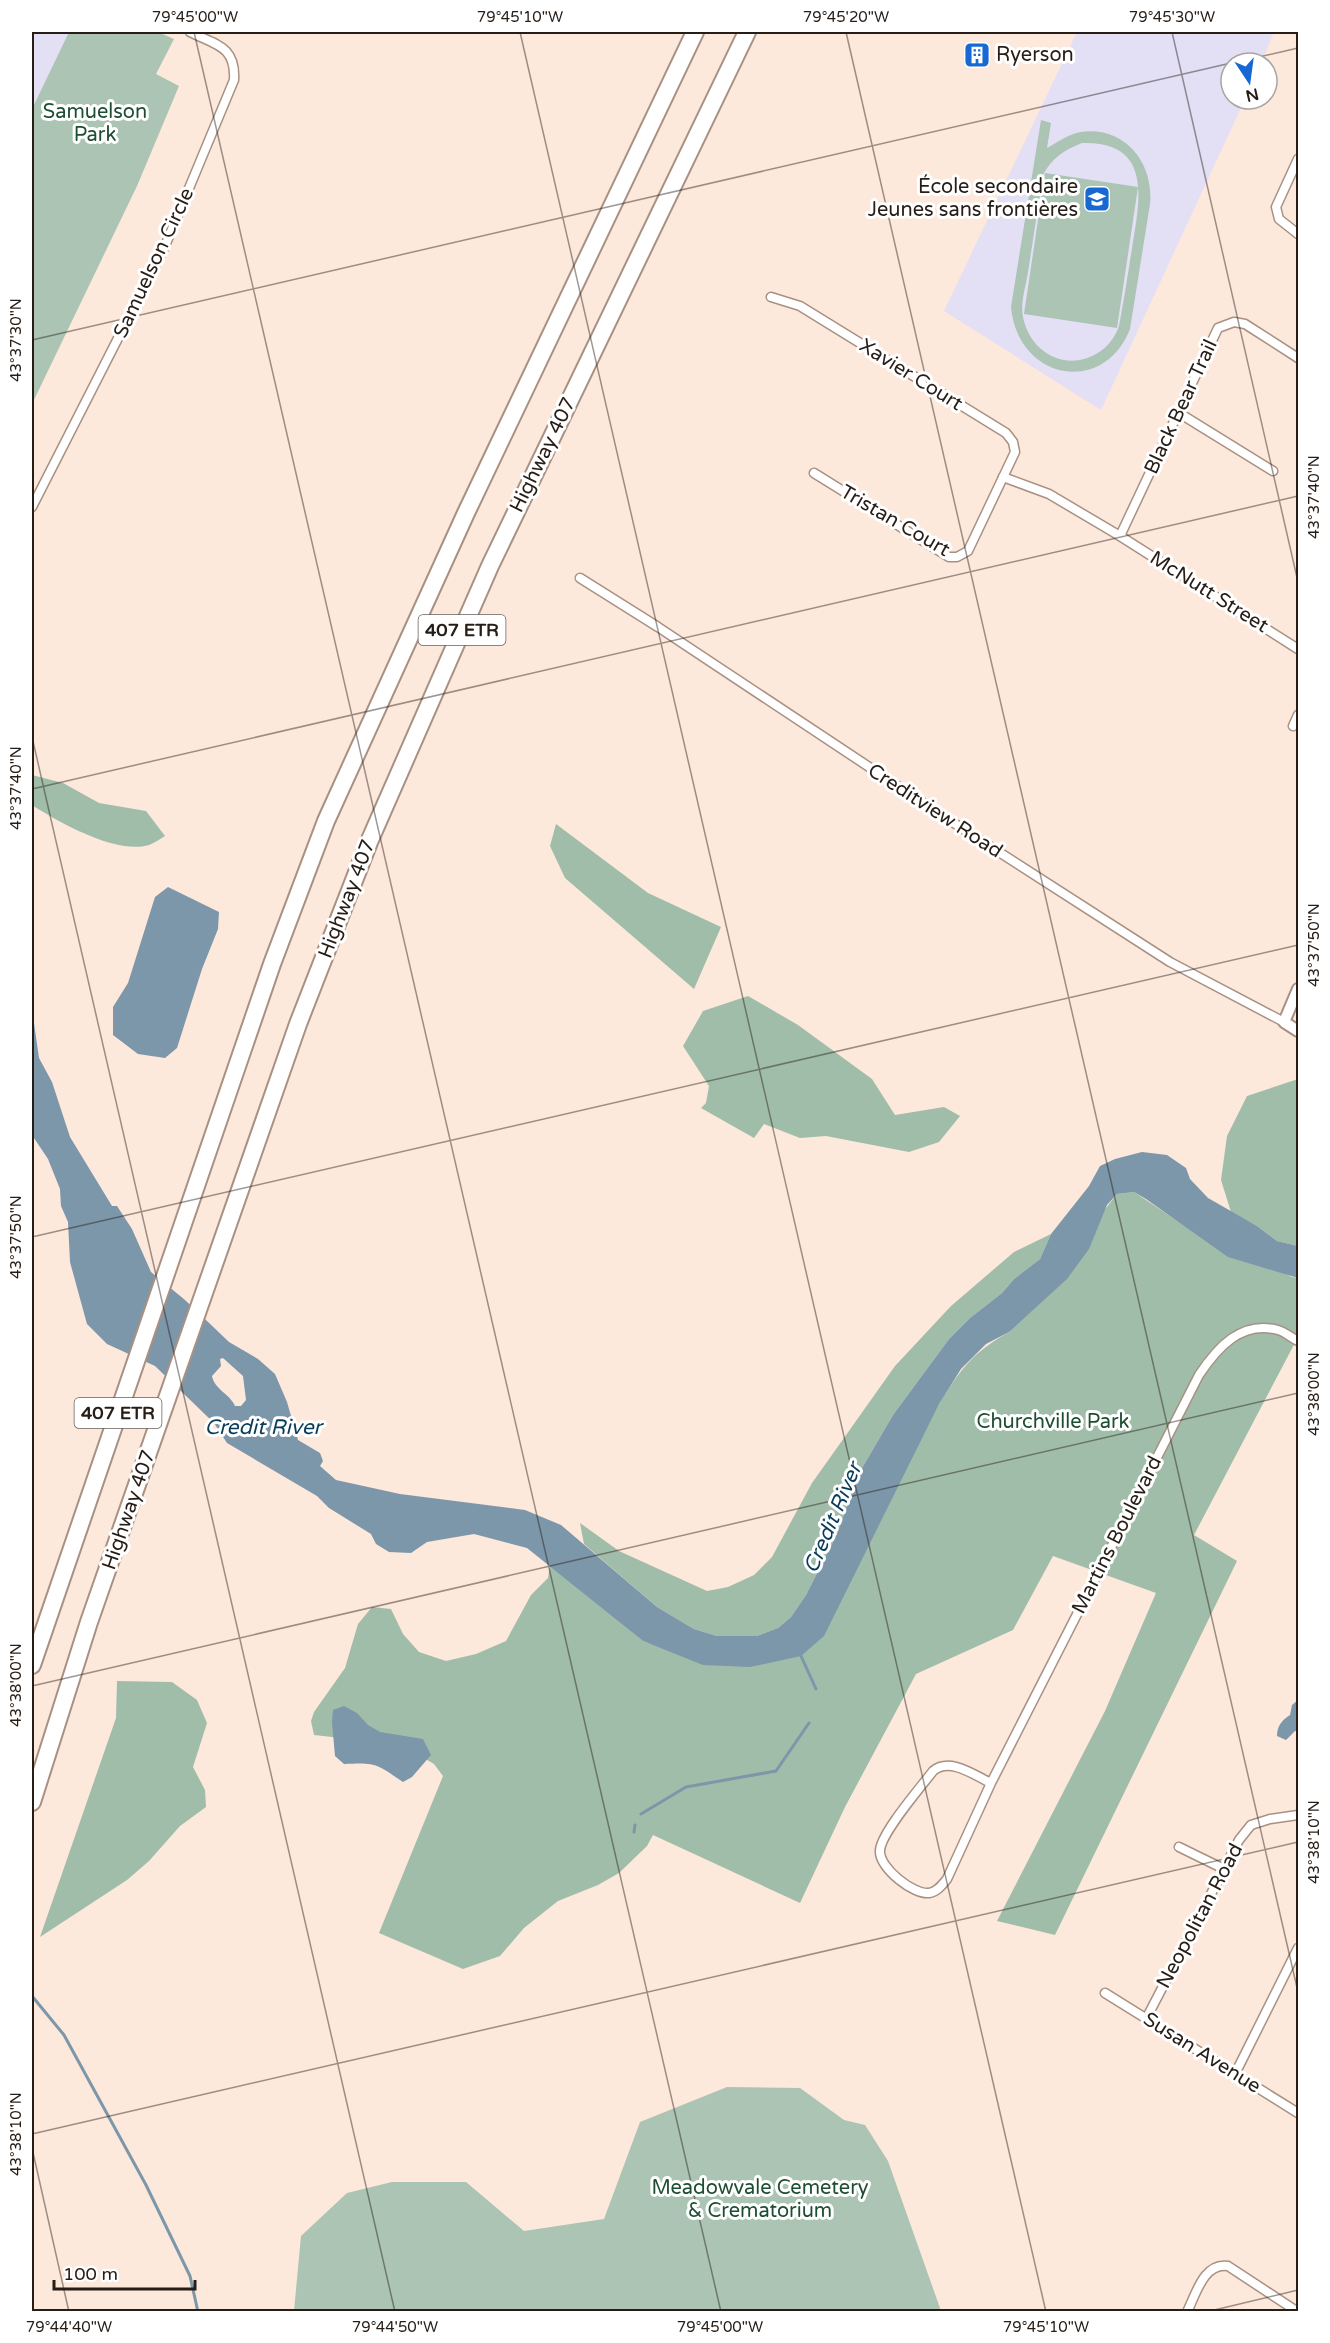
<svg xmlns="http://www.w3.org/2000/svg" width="1330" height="2343" viewBox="0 0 1330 2343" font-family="'Varela Round',sans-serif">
	<rect width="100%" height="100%" fill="#fde8dc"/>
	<g fill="#e3dff5">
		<polygon points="32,32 69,32 32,109"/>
		<polygon points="1077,32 1274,32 1261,63 1231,63 1231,99 1245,99 1101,410 944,311"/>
	</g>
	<g fill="#abc4b3" fill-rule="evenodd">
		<polygon points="69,32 77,34 79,32 158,32 174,39 156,74 179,86 137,186 32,404 32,109"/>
		<path d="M 1041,120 L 1051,123 L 1047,148 C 1058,142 1069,134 1081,132 C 1125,126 1154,163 1150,204 L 1130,329 C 1104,396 1018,381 1011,307 ZM 1082,143 C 1153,141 1140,199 1132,248 C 1128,274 1124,300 1119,326 C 1113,344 1099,356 1080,360 C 1052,365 1028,344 1023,317 C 1020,303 1026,286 1028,272 C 1033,240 1038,207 1043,175 C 1052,158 1064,150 1082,143 Z"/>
		<polygon points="1045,173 1138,187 1117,328 1024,314"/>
		<polygon points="727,2087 800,2088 844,2120 865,2125 888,2161 941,2311 294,2311 301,2236 347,2193 392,2182 466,2182 524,2231 604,2219 640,2122"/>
	</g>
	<g fill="#a0bda9">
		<path d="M 32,775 L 63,783 L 99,803 L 146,811 L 165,836 C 160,839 154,843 149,845 C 117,855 58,822 32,805 Z"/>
		<polygon points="556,824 648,893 721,927 694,989 565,878 550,846"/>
		<polygon points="748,996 798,1025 872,1079 895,1115 944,1107 960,1116 939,1142 909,1152 826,1136 800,1138 764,1124 754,1138 701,1108 706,1103 709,1086 683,1046 703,1011"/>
		<polygon points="1298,1079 1298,1246 1277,1241 1257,1226 1231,1212 1221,1180 1227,1136 1247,1096"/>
		<path d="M 1134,1192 L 1182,1224 L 1292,1277 L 1298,1278 L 1298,1337 L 1194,1535 L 1237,1561 L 1055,1935 L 997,1921 L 1105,1711 L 1156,1593 L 1053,1556 L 1013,1630 L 916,1674 L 845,1807 L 800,1903 L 653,1835 L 647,1846 L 619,1873 L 598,1885 L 558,1901 L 524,1928 L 500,1956 L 463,1969 L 379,1933 L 443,1776 L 434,1764 L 417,1754 L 341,1738 L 314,1735 L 311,1721 L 314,1712 L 345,1668 L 358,1624 L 372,1607 L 391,1609 L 403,1634 L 419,1652 L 446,1661 L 476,1654 L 506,1641 L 531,1595 L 548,1578 L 550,1565 L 643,1641 L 662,1648 L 801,1655 L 939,1404 C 960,1370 973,1352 1009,1332 L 1117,1194 Z"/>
		<polygon points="1051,1234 1040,1259 1014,1279 1002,1293 970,1318 949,1339 893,1415 858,1475 837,1534 806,1595 791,1617 778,1628 757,1636 717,1636 694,1629 657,1607 584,1544 580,1523 619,1551 707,1591 728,1587 754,1575 772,1557 812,1483 895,1366 951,1306 1014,1252"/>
		<polygon points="117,1681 172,1682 197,1700 207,1723 193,1767 205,1790 206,1807 180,1826 149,1861 127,1880 40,1937 116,1718"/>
	</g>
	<g fill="#7c96aa" fill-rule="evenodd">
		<polygon points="168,887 219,912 218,929 202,969 177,1048 165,1058 138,1054 113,1035 113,1007 128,983 155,897"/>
		<path d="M 32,1021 L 34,1023 L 39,1058 L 52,1082 L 70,1137 L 112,1206 L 117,1206 L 132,1229 L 151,1272 L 185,1300 L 229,1342 L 258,1359 L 275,1374 L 287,1402 L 298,1440 L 320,1453 L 323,1461 L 320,1466 L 336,1480 L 400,1494 L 525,1510 L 561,1525 L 657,1607 L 694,1629 L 717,1636 L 757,1636 L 778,1628 L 791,1617 L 806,1595 L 837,1534 L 858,1475 L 893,1415 L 949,1339 L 970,1318 L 1002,1293 L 1014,1279 L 1040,1259 L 1051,1234 L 1089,1186 L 1100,1166 L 1115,1159 L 1142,1152 L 1167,1155 L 1186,1168 L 1190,1179 L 1208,1198 L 1257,1226 L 1277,1241 L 1298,1246 L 1298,1278 L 1228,1257 L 1146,1199 L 1134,1192 L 1117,1194 L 1107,1205 L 1089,1249 L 1067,1279 L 1009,1332 L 986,1344 L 961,1369 L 939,1404 L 824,1636 L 801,1656 L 750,1667 L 703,1665 L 643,1641 L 527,1548 L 474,1534 L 427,1542 L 411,1553 L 389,1552 L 376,1544 L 371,1534 L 329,1508 L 317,1496 L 227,1443 L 214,1423 L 155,1366 L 107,1344 L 87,1324 L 70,1262 L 68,1222 L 61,1206 L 60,1189 L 48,1159 L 32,1135 ZM 223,1358 L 243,1376 L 246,1400 L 241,1406 L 235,1406 C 230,1394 214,1389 212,1376 L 221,1366 L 220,1359 Z"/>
		<path d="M 1298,1700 L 1298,1731 L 1295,1731 L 1286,1740 L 1277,1736 C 1277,1726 1282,1720 1290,1715 L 1292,1705 Z"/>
		<path d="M 344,1706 L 357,1713 L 368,1725 L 380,1732 L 423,1739 L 431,1755 L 412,1777 L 403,1782 C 377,1764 376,1762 344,1764 L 335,1756 L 332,1722 L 333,1710 Z"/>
	</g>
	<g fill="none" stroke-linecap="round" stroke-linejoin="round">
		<g stroke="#7c96aa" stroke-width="3">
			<polyline points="801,1656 816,1689"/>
			<polyline points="641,1814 686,1787 776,1771 809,1723"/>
			<polyline points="634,1832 635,1825"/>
			<polyline points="32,1996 64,2035 146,2185 190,2276 198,2312"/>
		</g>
		<defs>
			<g id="minor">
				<polyline points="1298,159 1276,207 1279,219 1298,234"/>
				<polyline points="771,297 800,306 1006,433 1013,442 1015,452 968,551 957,557 949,557 814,473"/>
				<polyline points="1179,413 1273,471"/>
				<polyline points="1003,477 1049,494 1120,536 1298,649"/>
				<path d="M 32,507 L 165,246 L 234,80 C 236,46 216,45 190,32"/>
				<polyline points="1120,536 1218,328 1234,322 1245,324 1298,358"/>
				<polyline points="580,578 658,627 946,818 1170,962 1284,1022"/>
				<polyline points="1293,726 1298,715"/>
				<path d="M 991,1783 C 974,1775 950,1757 933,1771 C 921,1787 880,1834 880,1851 C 879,1868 914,1895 929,1893 C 937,1892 942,1885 947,1879 L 991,1783 L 1199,1375 C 1217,1348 1241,1320 1278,1330 C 1285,1332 1292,1338 1298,1341"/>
				<polyline points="1179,1847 1224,1869"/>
				<polyline points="1105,1993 1298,2113"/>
				<polyline points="1146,2019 1239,1840 1251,1825 1270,1819 1298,1815"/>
				<polyline points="1235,2074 1298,1948"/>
				<path d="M 1187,2312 C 1196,2294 1204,2262 1228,2266 L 1298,2312"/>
			</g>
			<polyline id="tertiary" points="1298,989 1284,1022 1298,1031"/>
			<g id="motorway">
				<polyline points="32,1665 272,964 326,821 466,513 695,32"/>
				<polyline points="32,1802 89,1622 298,1024 369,842 490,566 747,32"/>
			</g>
		</defs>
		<use href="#minor" stroke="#a89182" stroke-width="11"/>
		<use href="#tertiary" stroke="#a89182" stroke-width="14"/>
		<use href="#motorway" stroke="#a89182" stroke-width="20"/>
		<use href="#minor" stroke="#fff" stroke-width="8"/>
		<use href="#tertiary" stroke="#fff" stroke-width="10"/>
		<use href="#motorway" stroke="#fff" stroke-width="16"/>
	</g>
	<path fill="none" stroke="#261d17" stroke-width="1.5" stroke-opacity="0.45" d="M 194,32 L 721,2312M 520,32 L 1046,2312M 846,32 L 1298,1992M 1172,32 L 1298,582M 1233,63 L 1298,48M 32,340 L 1231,63M 32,737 L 395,2312M 32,789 L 1298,496M 32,1237 L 1298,945M 32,1686 L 1298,1393M 32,2134 L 1298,1842M 32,2148 L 69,2312M 1206,2312 L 1298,2290"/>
	<defs>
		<symbol id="building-square" viewBox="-11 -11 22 22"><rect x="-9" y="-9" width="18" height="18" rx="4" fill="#1768d2" stroke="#fff"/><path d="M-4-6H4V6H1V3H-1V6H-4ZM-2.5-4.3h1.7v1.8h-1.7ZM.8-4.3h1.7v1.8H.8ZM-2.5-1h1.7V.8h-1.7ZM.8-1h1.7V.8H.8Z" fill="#fff"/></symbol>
		<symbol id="school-square" viewBox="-11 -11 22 22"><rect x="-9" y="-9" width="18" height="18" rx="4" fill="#1768d2" stroke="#fff"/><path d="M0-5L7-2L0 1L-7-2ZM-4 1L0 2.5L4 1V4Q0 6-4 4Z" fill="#fff"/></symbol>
	</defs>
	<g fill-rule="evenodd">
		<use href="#building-square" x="962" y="40" width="30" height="30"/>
		<use href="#school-square" x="1082" y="184" width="30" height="30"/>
	</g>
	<g text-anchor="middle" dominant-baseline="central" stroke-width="6" stroke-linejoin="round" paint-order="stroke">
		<g fill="#fff" stroke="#67615d" stroke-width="1.5">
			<rect x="418.5" y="615" width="87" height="30" rx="4.5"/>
			<rect x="74.5" y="1398" width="87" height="30" rx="4.5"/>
		</g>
		<g font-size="18" font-weight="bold" fill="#261d17">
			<text x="462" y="630">407 ETR</text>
			<text x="118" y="1413">407 ETR</text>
		</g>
		<g font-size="20" fill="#261d17" stroke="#fff" text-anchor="start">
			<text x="996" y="55">Ryerson</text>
			<text x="1078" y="187" text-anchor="end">École secondaire<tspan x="1078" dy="23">Jeunes sans frontières</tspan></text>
		</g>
		<g font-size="20" fill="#1d4e32" stroke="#fff">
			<text x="95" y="112">Samuelson<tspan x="95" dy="23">Park</tspan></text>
			<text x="1053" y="1422">Churchville Park</text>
			<text x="760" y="2188">Meadowvale Cemetery<tspan x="760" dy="23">&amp; Crematorium</tspan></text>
		</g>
		<g font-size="20" fill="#261d17" stroke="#fff">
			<text transform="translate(154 263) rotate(-65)">Samuelson Circle</text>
			<text transform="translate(911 375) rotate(32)">Xavier Court</text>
			<text transform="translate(1181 407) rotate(-65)">Black Bear Trail</text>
			<text transform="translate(543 455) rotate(-64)">Highway 407</text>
			<text transform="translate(895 521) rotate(30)">Tristan Court</text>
			<text transform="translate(1209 592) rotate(32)">McNutt Street</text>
			<text transform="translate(935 811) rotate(33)">Creditview Road</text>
			<text transform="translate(347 899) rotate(-69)">Highway 407</text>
			<text transform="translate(129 1510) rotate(-71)">Highway 407</text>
			<text transform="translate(1117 1535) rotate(-63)">Martins Boulevard</text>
			<text transform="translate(1200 1916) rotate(-62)">Neopolitan Road</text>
			<text transform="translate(1202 2053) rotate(32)">Susan Avenue</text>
		</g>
		<g font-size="21" font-style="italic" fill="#093c59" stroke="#fff">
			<text x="263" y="1427">Credit River</text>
			<text transform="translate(833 1518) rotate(-67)">Credit River</text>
		</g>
	</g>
	<rect width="1330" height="2343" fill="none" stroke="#ffffff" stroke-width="66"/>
	<g transform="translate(1249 81) rotate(167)"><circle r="28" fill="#ffffff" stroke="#a8a5a2" stroke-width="1.5"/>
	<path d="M0-4.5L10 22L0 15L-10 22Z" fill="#1768d2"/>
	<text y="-9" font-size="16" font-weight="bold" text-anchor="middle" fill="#261d17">N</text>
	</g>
	<path d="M54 2280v9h141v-9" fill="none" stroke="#261d17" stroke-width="3"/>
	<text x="63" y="2280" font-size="18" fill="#261d17" stroke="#ffffff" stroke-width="4.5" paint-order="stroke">100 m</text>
	<rect x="33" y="33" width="1264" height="2277" fill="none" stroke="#261d17" stroke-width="2"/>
	<g font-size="15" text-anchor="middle" fill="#261d17">
		<text x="195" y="22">79°45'00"W</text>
		<text x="520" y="22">79°45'10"W</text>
		<text x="846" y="22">79°45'20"W</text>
		<text x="1172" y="22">79°45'30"W</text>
		<text transform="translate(16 340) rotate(-90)" y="5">43°37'30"N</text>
		<text transform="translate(1314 497) rotate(-90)" y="5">43°37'40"N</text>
		<text transform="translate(16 788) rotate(-90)" y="5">43°37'40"N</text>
		<text transform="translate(1314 945) rotate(-90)" y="5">43°37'50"N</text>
		<text transform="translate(16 1237) rotate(-90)" y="5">43°37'50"N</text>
		<text transform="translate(1314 1394) rotate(-90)" y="5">43°38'00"N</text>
		<text transform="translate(16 1685) rotate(-90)" y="5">43°38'00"N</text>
		<text transform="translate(1314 1842) rotate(-90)" y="5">43°38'10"N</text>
		<text transform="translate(16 2134) rotate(-90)" y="5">43°38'10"N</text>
		<text x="69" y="2332">79°44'40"W</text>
		<text x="395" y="2332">79°44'50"W</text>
		<text x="720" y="2332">79°45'00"W</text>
		<text x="1046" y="2332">79°45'10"W</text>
	</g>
</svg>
